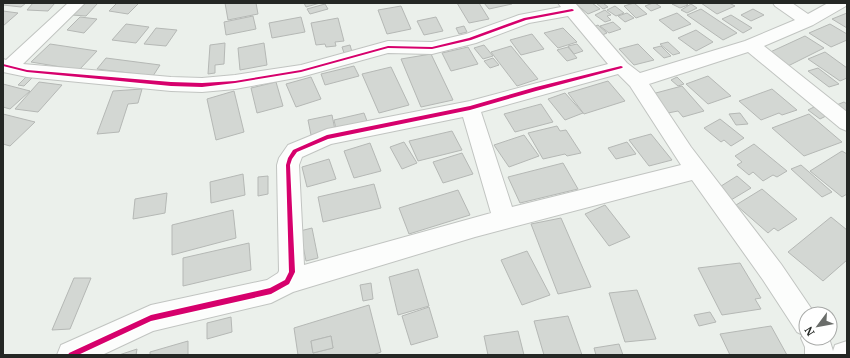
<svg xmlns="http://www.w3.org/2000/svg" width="850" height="358" viewBox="0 0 850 358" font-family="'PT Serif',serif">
	<rect width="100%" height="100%" fill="#ebf0eb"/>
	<g fill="#d3d7d3" stroke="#b5b8b5" fill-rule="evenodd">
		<polygon points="3,3 26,3 21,7 3,5"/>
		<polygon points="33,3 55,3 48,11 27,10"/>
		<polygon points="83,3 98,3 86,16 72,15"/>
		<polygon points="117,3 139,3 128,14 109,11"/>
		<polygon points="225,3 256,3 258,14 228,20"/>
		<polygon points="304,3 320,3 306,7"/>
		<polygon points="457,3 479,3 489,19 469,23"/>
		<polygon points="484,3 511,3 512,4 489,9"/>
		<polygon points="575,3 592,3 600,9 588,14"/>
		<polygon points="596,3 603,3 608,7 603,9"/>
		<polygon points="634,3 641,9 647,14 636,18 624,6"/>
		<polygon points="653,3 655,3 661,7 651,11 645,6"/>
		<polygon points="685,3 688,5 680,8 672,4"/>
		<polygon points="701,3 729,3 735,6 717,14"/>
		<polygon points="325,4 328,9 310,14 307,9"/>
		<polygon points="691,4 697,8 687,13 681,10"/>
		<polygon points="401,6 411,29 387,34 378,10"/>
		<polygon points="615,6 624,13 616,16 607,10"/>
		<polygon points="701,9 737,33 723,40 687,15"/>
		<polygon points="753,9 764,15 751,21 741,15"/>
		<polygon points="605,10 611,15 607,16 611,20 605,22 595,15"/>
		<polygon points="3,11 18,13 3,26"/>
		<polygon points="627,13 634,18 625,22 618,16"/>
		<polygon points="677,13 691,24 673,31 659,20"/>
		<polygon points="847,13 847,28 832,19"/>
		<polygon points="731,15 752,28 743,33 722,19"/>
		<polygon points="253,16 256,29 226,35 224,22"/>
		<polygon points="80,17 97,19 84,33 67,30"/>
		<polygon points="301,17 305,32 272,38 269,23"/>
		<polygon points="436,17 443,31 424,35 417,21"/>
		<polygon points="338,18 344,41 335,42 336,46 326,47 325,44 316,45 311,23"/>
		<polygon points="613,22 621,29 609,33 600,26"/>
		<polygon points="126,24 149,27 136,43 112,40"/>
		<polygon points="830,24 847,34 847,40 831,47 809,33"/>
		<polygon points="598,25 607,33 600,36 591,28"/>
		<polygon points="464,26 467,32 459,34 456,28"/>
		<polygon points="156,28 177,30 166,46 144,44"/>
		<polygon points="563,28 577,42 558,48 544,33"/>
		<polygon points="696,30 713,42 696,51 678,38"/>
		<polygon points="532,34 544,49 521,55 510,40"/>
		<polygon points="805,36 824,48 786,67 766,54"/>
		<polygon points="668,42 680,53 673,55 660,44"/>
		<polygon points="225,43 224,64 215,65 215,73 208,74 210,45"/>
		<polygon points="264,43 267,65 240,70 238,48"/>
		<polygon points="50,44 97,51 79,70 31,62"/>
		<polygon points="577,44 583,51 574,54 568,46"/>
		<polygon points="638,44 654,60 634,65 619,49"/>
		<polygon points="350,45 352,52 344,53 342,47"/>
		<polygon points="484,45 493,56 483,59 474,48"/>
		<polygon points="511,46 538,79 517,86 491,52"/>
		<polygon points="661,46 671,56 664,58 653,48"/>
		<polygon points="468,47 478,64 451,71 442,53"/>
		<polygon points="568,47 577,58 567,61 557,50"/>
		<polygon points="825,52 847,68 847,78 840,81 808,59"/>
		<polygon points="431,54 453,100 421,107 401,59"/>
		<polygon points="106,58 160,65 153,76 97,69"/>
		<polygon points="493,58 499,65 490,68 484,61"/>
		<polygon points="354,66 359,76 325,85 321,74"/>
		<polygon points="391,67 409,105 379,113 362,74"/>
		<polygon points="818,68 839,84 829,87 808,71"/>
		<polygon points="708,76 731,96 708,104 686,84"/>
		<polygon points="26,77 32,78 24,86 18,85"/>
		<polygon points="311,77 321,99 296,107 286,84"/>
		<polygon points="677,77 684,84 678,86 671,80"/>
		<polygon points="608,81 625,101 584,114 568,93"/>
		<polygon points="39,82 62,85 38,112 15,109"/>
		<polygon points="276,82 283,106 257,113 251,88"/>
		<polygon points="3,84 30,91 10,109 3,107"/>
		<polygon points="682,86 704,111 683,117 678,111 668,113 652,94"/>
		<polygon points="142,89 138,103 128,104 119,132 97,134 113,91"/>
		<polygon points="772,89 797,110 782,115 779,113 761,120 739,101"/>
		<polygon points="234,91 244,132 216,140 207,99"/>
		<polygon points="565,93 583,113 565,120 548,99"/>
		<polygon points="844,102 847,104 847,116 834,106"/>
		<polygon points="541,104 553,122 515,132 504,114"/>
		<polygon points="816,106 828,115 820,119 808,110"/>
		<polygon points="364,113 367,121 336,129 334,120"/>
		<polygon points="740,113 748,124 736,125 729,114"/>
		<polygon points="3,114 35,122 10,146 3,144"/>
		<polygon points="809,114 842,142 804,156 772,128"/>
		<polygon points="332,115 335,130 311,135 308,120"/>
		<polygon points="720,119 744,138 731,146 724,140 721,142 704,128"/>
		<polygon points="557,126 560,131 566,130 581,153 567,156 565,154 543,159 528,133"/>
		<polygon points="452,131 462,150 418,161 409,141"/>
		<polygon points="651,134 672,160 649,166 629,140"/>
		<polygon points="524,135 539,156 509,167 494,145"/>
		<polygon points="404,142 417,163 402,169 390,147"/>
		<polygon points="627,142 636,154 616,159 608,148"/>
		<polygon points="370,143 381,171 354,178 344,151"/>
		<polygon points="754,144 787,171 777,177 773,175 763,181 753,172 749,175 737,165 742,162 735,156"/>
		<polygon points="842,151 847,154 847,194 842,197 810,171"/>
		<polygon points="462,153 473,174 443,183 433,162"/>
		<polygon points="329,159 336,179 307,187 302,167"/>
		<polygon points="563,163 578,189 520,203 508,177"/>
		<polygon points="801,165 832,192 822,197 791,169"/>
		<polygon points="243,174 245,195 211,203 210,182"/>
		<polygon points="268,176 268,194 258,196 258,177"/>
		<polygon points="737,176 751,188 731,200 718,188"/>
		<polygon points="374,184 381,208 323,222 318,197"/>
		<polygon points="762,189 797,219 778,231 774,228 768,233 736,205"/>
		<polygon points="458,190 470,215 409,234 399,208"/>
		<polygon points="167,193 165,213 133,219 135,199"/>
		<polygon points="605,205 630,237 609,246 585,214"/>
		<polygon points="233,210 236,238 172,255 172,225"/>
		<polygon points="831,217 847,230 847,260 823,281 788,252"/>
		<polygon points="561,218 591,287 558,294 531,224"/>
		<polygon points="312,228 318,258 306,261 300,231"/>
		<polygon points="249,243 251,270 183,286 183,258"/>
		<polygon points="527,251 550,295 522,305 501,260"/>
		<polygon points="740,263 761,298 755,299 761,309 722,315 698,268"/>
		<polygon points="418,269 429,306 398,315 389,277"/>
		<polygon points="74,278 91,278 70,329 52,330"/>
		<polygon points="371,283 373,299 363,301 360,285"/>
		<polygon points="637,290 656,339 625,342 609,293"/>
		<path d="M 369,305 L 381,352 L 373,355 L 298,355 L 294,328 ZM 331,336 L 333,348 L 313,353 L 311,341 Z"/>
		<polygon points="429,307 438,337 411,345 402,316"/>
		<polygon points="710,312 716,322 699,326 694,315"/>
		<polygon points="568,316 582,355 544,355 534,321"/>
		<polygon points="231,317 232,332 207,339 207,323"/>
		<polygon points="771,326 787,355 730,355 720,334"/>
		<polygon points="518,331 524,355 488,355 484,336"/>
		<polygon points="331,336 333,348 313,353 311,341"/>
		<polygon points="188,341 188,355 150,355 150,352"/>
		<polygon points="619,344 623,355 596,355 594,348"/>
		<polygon points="137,349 136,355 119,355"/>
	</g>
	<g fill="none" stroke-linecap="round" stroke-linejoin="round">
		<defs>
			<path id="minor" d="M 68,3 L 85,3 L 23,64 L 171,77 L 202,78 L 235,75 L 301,65 L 388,41 L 432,42 L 466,34 L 519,15 L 561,7 L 558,3 L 575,3 L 627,63 L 640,73 L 745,41 L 795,20 L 775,6 L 773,3 L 792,3 L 808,14 L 828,3 L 847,3 L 846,6 L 813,25 L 764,46 L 847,112 L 847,131 L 840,128 L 748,52 L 649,84 L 691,147 L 781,264 L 815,314 L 806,314 L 806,338 L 829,338 L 833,351 L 835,345 L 847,341 L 847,355 L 805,355 L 805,347 L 801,338 L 803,335 L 797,332 L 763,280 L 692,180 L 475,237 L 293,292 L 271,303 L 153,331 L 102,355 L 57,355 L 61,345 L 151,305 L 267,280 L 278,273 L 279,271 L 277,165 L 279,158 L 288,145 L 327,129 L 470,101 L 608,64 L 568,16 L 529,23 L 476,43 L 432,54 L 388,53 L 301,77 L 235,89 L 202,92 L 171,91 L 27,77 L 3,72 L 3,59 L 6,60 ZM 618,74 L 630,86 L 681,165 L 512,207 L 481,112 ZM 463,117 L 491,213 L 304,265 L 299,165 L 302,157 L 331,144 Z"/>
		</defs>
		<use href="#minor" stroke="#c1c4c1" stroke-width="2"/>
		<use href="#minor" fill="#fcfdfc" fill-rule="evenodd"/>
		<defs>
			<g id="cycleway">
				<polygon points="572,9 574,10 573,11 526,20 471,40 432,49 388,48 301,72 235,83 202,87 171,86 27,72 3,66 3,64 27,70 171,82 202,83 235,81 301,70 388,46 432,47 469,38 524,18"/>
				<polygon points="621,66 623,67 622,68 536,91 470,110 328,139 297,152 292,159 290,165 295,272 289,284 271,294 151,321 78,355 68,355 69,353 151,315 270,288 285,280 289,272 286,165 288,158 293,150 327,135 470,106 536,87"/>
			</g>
		</defs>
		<use href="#cycleway" stroke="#fff" stroke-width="3"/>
		<use href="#cycleway" fill="#d6006c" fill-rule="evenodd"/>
	</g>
	<rect width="850" height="358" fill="none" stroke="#242724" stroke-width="8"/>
	<g transform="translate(818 326) rotate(238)"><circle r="19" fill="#ffffff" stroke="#a7a9a7"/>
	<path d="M0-3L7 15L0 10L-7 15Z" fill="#6a6d6a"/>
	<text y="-6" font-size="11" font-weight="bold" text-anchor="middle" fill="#242724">N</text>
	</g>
</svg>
